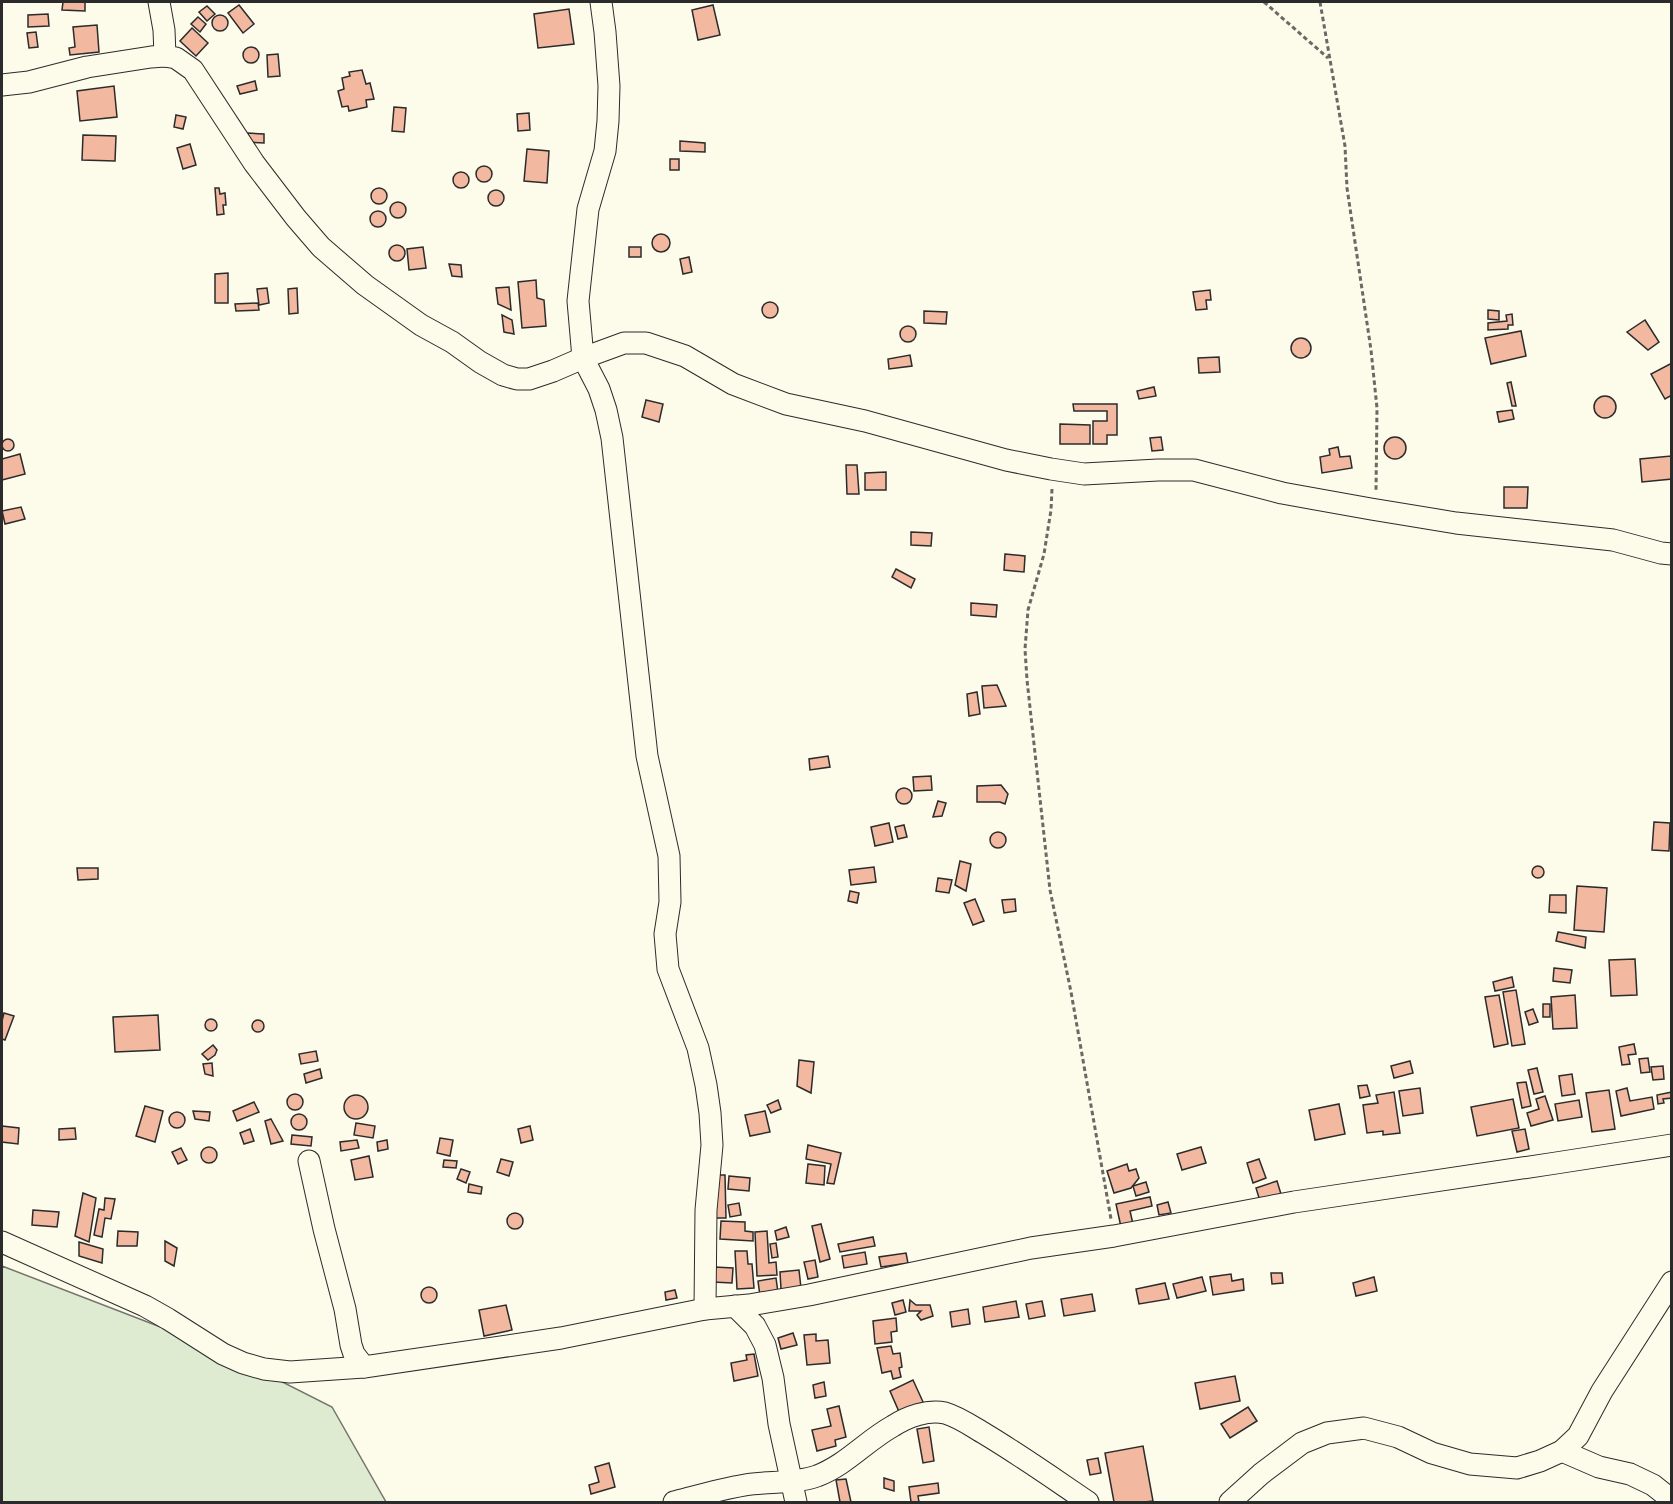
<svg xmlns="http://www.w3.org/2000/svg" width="1673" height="1504" viewBox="0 0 1673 1504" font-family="Lato,sans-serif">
	<rect width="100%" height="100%" fill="#fdfbea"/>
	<polygon fill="#deebd1" stroke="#74746e" stroke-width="1.5" points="2,1266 215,1348 332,1407 386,1502 2,1502"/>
	<g fill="#f2b8a0" stroke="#2b2b2b" stroke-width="1.5">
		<polygon points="63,2 85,2 85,11 62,10"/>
		<polygon points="239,5 254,24 243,33 228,13"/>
		<polygon points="713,5 720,35 698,40 692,10"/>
		<polygon points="207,6 215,14 207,21 199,12"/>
		<polygon points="569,9 574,44 538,48 534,14"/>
		<polygon points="48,14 49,26 28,27 28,15"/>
		<circle cx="220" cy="23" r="8"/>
		<polygon points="198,17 206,24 200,32 191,24"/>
		<polygon points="97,25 99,52 70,55 69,48 75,47 73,27"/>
		<polygon points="192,28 208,43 196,56 180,41"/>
		<polygon points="36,32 38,47 29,48 27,33"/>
		<circle cx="251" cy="55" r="8"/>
		<polygon points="278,54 280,76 268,77 267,55"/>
		<polygon points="362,70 366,84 370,83 374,99 366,100 367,107 349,111 348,106 342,107 338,91 344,89 342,78 350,76 349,72"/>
		<polygon points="255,81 257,90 240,94 237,86"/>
		<polygon points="114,86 117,117 80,121 77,91"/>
		<polygon points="394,107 406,108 404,132 392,131"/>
		<polygon points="529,113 530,130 518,131 517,114"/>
		<polygon points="176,115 186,117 183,129 174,127"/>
		<polygon points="247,133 264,134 264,143 247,142"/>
		<polygon points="83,135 116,136 115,161 82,160"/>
		<polygon points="680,141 705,143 705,152 680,151"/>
		<polygon points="190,144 196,165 183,169 177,148"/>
		<polygon points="527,149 549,151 547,183 524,181"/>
		<rect x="670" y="159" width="9" height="11"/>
		<circle cx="484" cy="174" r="8"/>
		<circle cx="461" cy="180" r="8"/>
		<circle cx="379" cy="196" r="8"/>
		<polygon points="215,188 219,188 220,194 225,193 226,205 223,205 224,214 217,215"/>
		<circle cx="496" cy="198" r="8"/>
		<circle cx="398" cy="210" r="8"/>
		<circle cx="378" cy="219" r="8"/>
		<circle cx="661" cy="243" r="9"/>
		<circle cx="397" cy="253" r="8"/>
		<polygon points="423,247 426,268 409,270 407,249"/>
		<rect x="629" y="247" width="12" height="10"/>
		<polygon points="689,257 692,272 683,274 680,259"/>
		<polygon points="449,264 461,265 462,277 452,276"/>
		<polygon points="228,273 228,303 215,303 215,274"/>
		<polygon points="536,280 537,298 544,300 546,326 522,328 518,282"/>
		<polygon points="509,287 511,310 498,304 496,288"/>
		<polygon points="267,288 269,303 259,305 257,289"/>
		<polygon points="297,288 298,313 289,314 288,289"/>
		<polygon points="1210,290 1211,300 1206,300 1207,309 1196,310 1193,292"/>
		<circle cx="770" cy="310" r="8"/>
		<polygon points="258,303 259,310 236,311 235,304"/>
		<polygon points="1488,310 1499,311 1499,320 1488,319"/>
		<polygon points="924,311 947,312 946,324 924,323"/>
		<polygon points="1512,314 1513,325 1508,325 1508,329 1488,330 1488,323 1507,321 1506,315"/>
		<polygon points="502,315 512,320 514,334 504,332"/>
		<polygon points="1645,320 1659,342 1648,350 1627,332"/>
		<circle cx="908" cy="334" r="8"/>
		<polygon points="1521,331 1526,356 1491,364 1485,338"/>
		<circle cx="1301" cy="348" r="10"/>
		<polygon points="910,355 912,366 889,369 888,359"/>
		<polygon points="1219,357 1220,372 1199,373 1198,358"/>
		<polygon points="1672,363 1672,395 1665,399 1651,374"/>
		<polygon points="1511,382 1516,406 1512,406 1507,383"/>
		<polygon points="1154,387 1156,396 1139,399 1137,391"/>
		<circle cx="1605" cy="407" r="11"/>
		<polygon points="646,400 663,404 659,422 642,417"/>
		<polygon points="1073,404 1117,404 1117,435 1107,435 1107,444 1093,444 1093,421 1107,421 1107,411 1074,411"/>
		<polygon points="1512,410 1514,419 1499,422 1497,412"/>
		<polygon points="1060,424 1090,425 1090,444 1060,444"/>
		<circle cx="1395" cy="448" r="11"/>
		<polygon points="1161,437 1163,450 1152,451 1150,438"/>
		<circle cx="8" cy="445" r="6"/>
		<polygon points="1338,447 1340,457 1350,456 1352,468 1322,473 1320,457 1330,455 1329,449"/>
		<polygon points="20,454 25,474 2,480 2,459"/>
		<polygon points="1671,456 1672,479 1642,482 1640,459"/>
		<polygon points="846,465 857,465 859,494 847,494"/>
		<polygon points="886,472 886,490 865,490 865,473"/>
		<polygon points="1504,487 1528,487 1527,508 1504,508"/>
		<polygon points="21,507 25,519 5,524 2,511"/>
		<polygon points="911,532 932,533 931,546 911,545"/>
		<polygon points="1005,554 1025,556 1024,572 1004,570"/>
		<polygon points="896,569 915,579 911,588 892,577"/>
		<polygon points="971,603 997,605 996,617 971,615"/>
		<polygon points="997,685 1006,706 984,708 982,686"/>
		<polygon points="977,692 980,714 969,716 967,694"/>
		<polygon points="828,756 830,767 810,770 809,759"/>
		<polygon points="931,776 932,790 914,791 913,777"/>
		<polygon points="1001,785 1008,794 1005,804 1000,802 977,802 977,786"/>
		<circle cx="904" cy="796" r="8"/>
		<polygon points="938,801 946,803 942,816 933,817"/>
		<polygon points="1654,822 1670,823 1669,851 1652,850"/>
		<polygon points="889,823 893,842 875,846 871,827"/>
		<polygon points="904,825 907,837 898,839 895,827"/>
		<circle cx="998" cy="840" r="8"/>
		<polygon points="960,861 971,864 966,891 955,885"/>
		<circle cx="1538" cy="872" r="6"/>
		<polygon points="874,867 876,882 851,885 849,870"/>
		<polygon points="77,868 98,868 98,879 78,880"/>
		<polygon points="938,878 952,880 949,893 936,891"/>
		<polygon points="1577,886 1607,888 1604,932 1574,930"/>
		<polygon points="850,891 859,893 857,903 848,901"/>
		<polygon points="1550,895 1566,895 1566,913 1549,912"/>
		<polygon points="975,899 984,921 973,925 964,903"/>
		<polygon points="1015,899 1016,911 1004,913 1002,900"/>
		<polygon points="1558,932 1586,937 1585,948 1556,941"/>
		<polygon points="1635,959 1637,995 1611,996 1609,960"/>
		<polygon points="1554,968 1572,970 1570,983 1553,981"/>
		<polygon points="1512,977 1514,987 1495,991 1493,982"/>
		<polygon points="1516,990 1525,1044 1512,1046 1503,992"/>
		<polygon points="1499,995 1508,1044 1494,1047 1485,997"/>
		<polygon points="1575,995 1577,1028 1553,1029 1551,997"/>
		<rect x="1543" y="1004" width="7" height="13"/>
		<polygon points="1533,1009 1538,1022 1529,1025 1525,1012"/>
		<polygon points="4,1013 14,1016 5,1040 2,1039 2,1021"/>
		<polygon points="158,1015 160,1050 115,1052 113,1017"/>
		<circle cx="211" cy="1025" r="6"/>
		<circle cx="258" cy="1026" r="6"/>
		<polygon points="1634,1044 1636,1054 1628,1055 1630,1064 1622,1065 1619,1047"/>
		<polygon points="213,1045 217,1050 215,1055 208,1060 202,1054"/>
		<polygon points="316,1051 318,1061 301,1064 299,1054"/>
		<polygon points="1648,1058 1650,1072 1641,1073 1639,1059"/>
		<polygon points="799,1060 814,1062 811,1093 797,1086"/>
		<polygon points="1410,1061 1413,1073 1394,1078 1391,1066"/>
		<polygon points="212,1063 213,1076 205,1074 203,1064"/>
		<polygon points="1663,1066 1664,1079 1653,1080 1651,1067"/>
		<polygon points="1537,1068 1543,1092 1534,1094 1528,1070"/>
		<polygon points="320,1069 322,1078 306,1083 304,1074"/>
		<polygon points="1572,1074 1575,1094 1562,1096 1559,1076"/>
		<polygon points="1526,1082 1531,1106 1522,1108 1517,1083"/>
		<polygon points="1367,1085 1370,1096 1360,1098 1358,1086"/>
		<polygon points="1420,1088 1423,1113 1403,1116 1399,1091"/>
		<polygon points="1627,1088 1630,1101 1652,1097 1654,1109 1621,1116 1616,1091"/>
		<polygon points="1609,1090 1615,1129 1592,1132 1586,1093"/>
		<polygon points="1394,1092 1400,1133 1383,1135 1383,1131 1367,1133 1363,1105 1378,1103 1376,1095"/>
		<polygon points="1672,1092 1672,1098 1663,1099 1664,1103 1658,1104 1657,1095"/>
		<circle cx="295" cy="1102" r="8"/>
		<circle cx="356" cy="1107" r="12"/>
		<polygon points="1545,1096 1553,1120 1531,1126 1527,1113 1539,1109 1536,1099"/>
		<polygon points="1513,1099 1519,1128 1477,1136 1471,1107"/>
		<polygon points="778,1100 781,1109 771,1113 767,1105"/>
		<polygon points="1579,1100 1582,1117 1558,1121 1555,1104"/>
		<polygon points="254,1102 259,1112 237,1121 233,1111"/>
		<polygon points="1339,1104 1345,1134 1315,1140 1309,1110"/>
		<polygon points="145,1106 163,1111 155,1142 136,1136"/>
		<polygon points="193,1111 210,1112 209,1121 195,1119"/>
		<polygon points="765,1111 770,1132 750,1136 745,1115"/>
		<circle cx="177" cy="1120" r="8"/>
		<circle cx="299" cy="1122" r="8"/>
		<polygon points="271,1119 283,1141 271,1144 265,1121"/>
		<polygon points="356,1123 375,1126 373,1138 354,1135"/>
		<polygon points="2,1126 19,1128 18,1144 2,1142"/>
		<polygon points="530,1126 533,1140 521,1143 518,1129"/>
		<polygon points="75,1128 76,1139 59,1140 59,1129"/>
		<polygon points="250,1129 254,1141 244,1144 240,1133"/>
		<polygon points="1525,1129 1529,1149 1517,1152 1512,1131"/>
		<polygon points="292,1135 312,1137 311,1146 291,1144"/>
		<polygon points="440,1138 453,1140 450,1156 437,1153"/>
		<polygon points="357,1140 359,1148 341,1151 340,1142"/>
		<polygon points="387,1140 388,1149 378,1151 377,1142"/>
		<polygon points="808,1145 841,1153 834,1184 827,1183 831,1164 806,1159"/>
		<circle cx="209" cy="1155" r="8"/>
		<polygon points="1201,1147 1206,1163 1182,1170 1177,1154"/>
		<polygon points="181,1148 187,1160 178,1164 172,1152"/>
		<polygon points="369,1156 373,1177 355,1180 351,1160"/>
		<polygon points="501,1159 513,1162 509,1176 497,1172"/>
		<polygon points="1259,1159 1266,1178 1253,1183 1247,1163"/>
		<polygon points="444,1160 457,1161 456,1168 443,1167"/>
		<polygon points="808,1164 825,1166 824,1185 806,1183"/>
		<polygon points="1127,1164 1129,1171 1136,1169 1139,1178 1131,1188 1114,1193 1107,1171"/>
		<polygon points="461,1169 470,1172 466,1183 457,1179"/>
		<polygon points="711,1175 725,1175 726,1218 712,1218"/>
		<polygon points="729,1176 750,1178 749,1191 728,1189"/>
		<polygon points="1277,1181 1281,1194 1260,1201 1256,1188"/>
		<polygon points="1146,1182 1149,1192 1136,1196 1133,1186"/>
		<polygon points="469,1184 482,1187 481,1194 468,1192"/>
		<polygon points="83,1193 96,1198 89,1242 75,1236"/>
		<polygon points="1150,1197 1152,1206 1130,1211 1133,1224 1121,1227 1116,1204"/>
		<polygon points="105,1198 115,1199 111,1219 105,1218 102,1237 94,1235 99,1209 104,1210"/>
		<polygon points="1168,1202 1171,1213 1159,1215 1157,1205"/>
		<polygon points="739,1203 741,1215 730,1217 728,1205"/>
		<polygon points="33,1210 59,1212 57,1227 32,1225"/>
		<circle cx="515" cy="1221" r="8"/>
		<polygon points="721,1221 745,1222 745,1231 753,1232 753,1241 720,1239"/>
		<polygon points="821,1224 830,1259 820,1262 812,1226"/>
		<polygon points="786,1227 789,1237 777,1240 775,1231"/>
		<polygon points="118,1231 138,1232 137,1246 117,1246"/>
		<polygon points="767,1231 769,1263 776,1262 777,1275 757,1276 755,1232"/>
		<polygon points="873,1237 875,1246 840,1252 838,1244"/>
		<polygon points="165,1241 177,1248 174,1266 165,1261"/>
		<polygon points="79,1242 103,1249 102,1263 79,1256"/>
		<polygon points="776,1243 778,1257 772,1258 770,1244"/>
		<polygon points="735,1251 747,1251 748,1264 752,1264 754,1288 737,1289"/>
		<polygon points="865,1252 867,1264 844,1268 842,1256"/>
		<polygon points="906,1253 908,1263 881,1267 879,1257"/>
		<polygon points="815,1260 818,1277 808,1279 804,1262"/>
		<polygon points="714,1267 733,1268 732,1283 713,1282"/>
		<polygon points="799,1270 801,1288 781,1289 780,1272"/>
		<polygon points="1271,1273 1282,1273 1283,1283 1272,1284"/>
		<polygon points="1231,1274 1232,1281 1243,1279 1244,1290 1213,1295 1210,1277"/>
		<polygon points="1202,1277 1206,1291 1177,1298 1173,1284"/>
		<polygon points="1374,1277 1377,1291 1356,1296 1353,1283"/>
		<polygon points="776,1278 778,1293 760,1296 758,1281"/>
		<polygon points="1165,1283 1169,1299 1139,1304 1136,1289"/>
		<circle cx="429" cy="1295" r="8"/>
		<polygon points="675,1290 677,1298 666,1300 665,1292"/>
		<polygon points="1092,1294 1095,1311 1064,1316 1061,1299"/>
		<polygon points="903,1300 906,1312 895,1315 892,1303"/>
		<polygon points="910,1300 916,1305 930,1305 933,1316 921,1320 917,1315 921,1311 909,1311"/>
		<polygon points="1016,1301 1019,1317 985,1322 983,1307"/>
		<polygon points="1042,1301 1045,1316 1029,1319 1026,1304"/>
		<polygon points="506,1305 512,1330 484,1336 479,1310"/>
		<polygon points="968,1309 970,1324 952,1327 950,1312"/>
		<polygon points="896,1318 897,1331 891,1332 892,1342 875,1344 873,1321"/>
		<polygon points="793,1333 797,1345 781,1349 778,1338"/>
		<polygon points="816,1334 816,1341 828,1340 830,1363 807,1365 804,1335"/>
		<polygon points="891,1346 893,1354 900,1353 902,1367 899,1368 901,1377 893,1379 891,1371 882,1373 877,1348"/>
		<polygon points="754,1354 758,1376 734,1381 731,1363 747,1360 746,1355"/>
		<polygon points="1235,1376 1240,1401 1200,1409 1195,1383"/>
		<polygon points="913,1380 924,1404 900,1414 890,1391"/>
		<polygon points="824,1382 826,1396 815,1398 813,1385"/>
		<polygon points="839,1406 846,1437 835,1440 836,1446 817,1451 812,1430 831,1426 827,1409"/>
		<polygon points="1248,1407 1257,1421 1230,1438 1221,1424"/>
		<polygon points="929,1427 934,1461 923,1463 917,1429"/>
		<polygon points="1143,1446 1153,1501 1145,1502 1114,1502 1105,1453"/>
		<polygon points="1098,1458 1101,1473 1090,1475 1087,1460"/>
		<polygon points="609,1463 615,1487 591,1494 589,1485 599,1482 595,1467"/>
		<polygon points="884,1478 894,1481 894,1491 884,1488"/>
		<polygon points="846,1479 851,1502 840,1502 836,1480"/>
		<polygon points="938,1483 939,1493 918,1496 919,1502 911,1502 909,1487"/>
	</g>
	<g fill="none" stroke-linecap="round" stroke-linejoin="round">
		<defs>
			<g id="minor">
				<polyline points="159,2 164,30 165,56"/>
				<polyline points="601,2 605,32 609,86 608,121 605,151 588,209 578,301 583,358 599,389 606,410 612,438 647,756 669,856 670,902 665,934 668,969 698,1048 706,1085 710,1113 712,1145 706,1210 705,1309"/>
				<polyline points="2,85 29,82 87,67 151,57 165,56 176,58 193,70 254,163 296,218 321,247 365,285 421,325 452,342 480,362 503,375 517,379 529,379 553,371 583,358 624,343 646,343 685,356 733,384 786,404 865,421 1006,460 1051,469 1084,474 1158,470 1194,470 1282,493 1371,509 1456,523 1613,540 1661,553 1672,554"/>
				<polyline points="309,1161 324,1229 345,1309 351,1345 354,1354 364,1367"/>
				<polyline points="2,1242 145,1306 168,1319 223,1354 243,1363 264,1369 290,1372 364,1367 561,1338 705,1309 749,1305 809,1295 1031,1248 1114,1236 1294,1202 1556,1163 1672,1145"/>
				<polyline points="735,1306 755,1326 765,1345 773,1378 779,1424 796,1502"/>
				<polyline points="1562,1451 1599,1467 1630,1474 1653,1485 1672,1500"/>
				<path d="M 674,1502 C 697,1496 721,1489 745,1485 C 768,1481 794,1484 817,1476 C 846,1465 866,1441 893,1426 C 907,1417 928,1409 945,1413 C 959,1417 973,1427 985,1434 C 1020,1455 1054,1479 1088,1502"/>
				<polyline points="1230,1502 1261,1474 1302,1443 1327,1433 1364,1428 1398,1437 1432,1453 1470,1464 1517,1468 1540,1461 1562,1451 1578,1436 1602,1391 1672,1282"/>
			</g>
		</defs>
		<use href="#minor" stroke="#2b2b2b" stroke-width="23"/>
		<g stroke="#6a6964" stroke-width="3" stroke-dasharray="4.5 3" stroke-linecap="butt">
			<polyline points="1264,2 1328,58"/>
			<polyline points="1320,2 1345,146 1347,188 1371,350 1377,408 1376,490"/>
			<polyline points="1052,489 1051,510 1044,554 1028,610 1025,649 1027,680 1050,890 1071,992 1111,1219"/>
		</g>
		<use href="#minor" stroke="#fdfbea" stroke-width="21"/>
	</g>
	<rect width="1673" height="1504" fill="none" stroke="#2b2b2b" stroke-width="6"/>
</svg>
